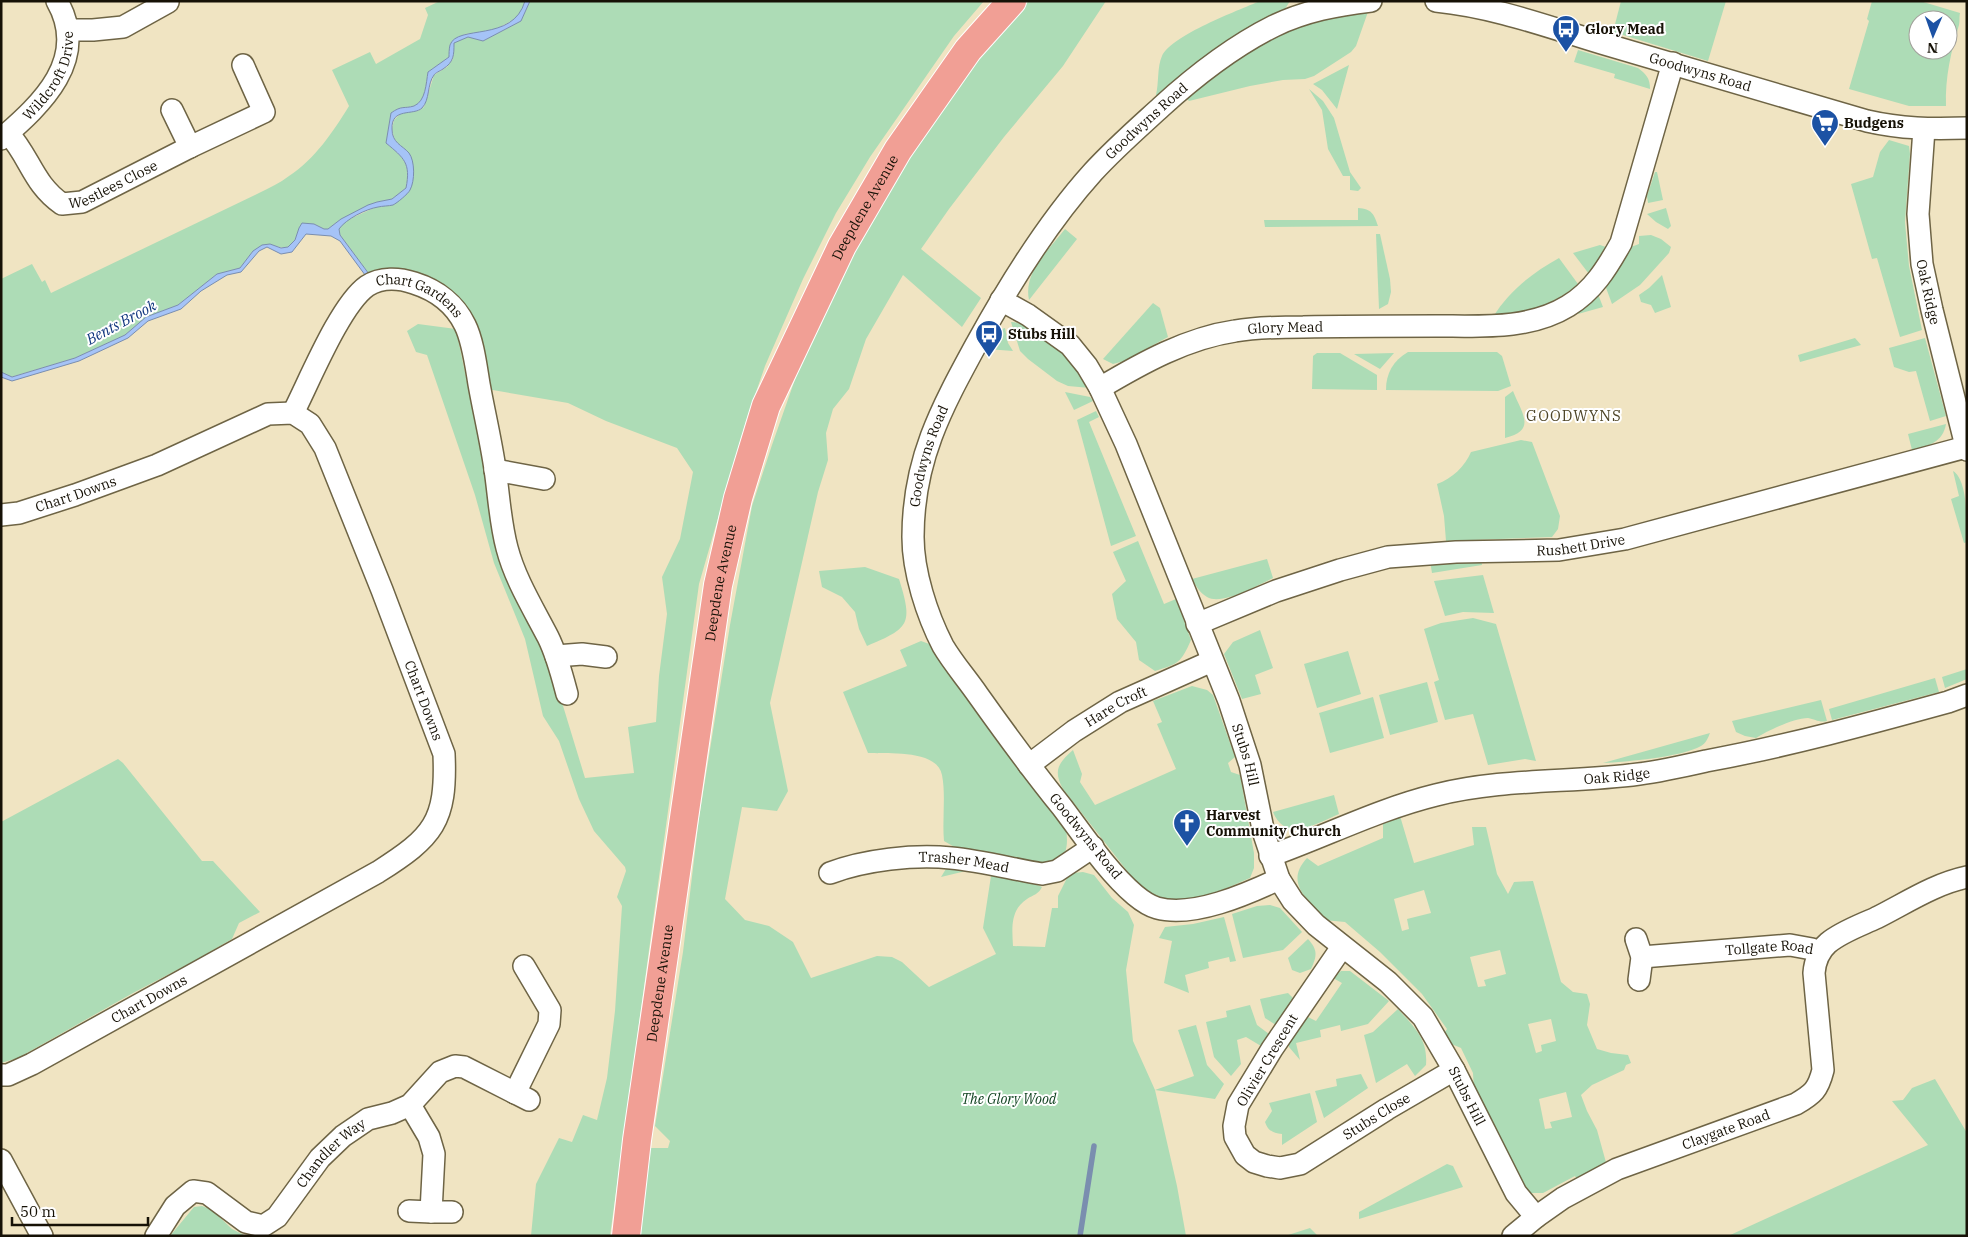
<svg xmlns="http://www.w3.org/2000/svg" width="1968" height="1237" viewBox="0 0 1968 1237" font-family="'IBM Plex Serif',serif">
	<rect width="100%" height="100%" fill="#f0e4c2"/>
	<g fill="#addcb6" fill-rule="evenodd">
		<path d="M 440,1 L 525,1 L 522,10 L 517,18 L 492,31 L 465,34 L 450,44 L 449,57 L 428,72 C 426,83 426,101 414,106 C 404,109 402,105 391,113 L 386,143 C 404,158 411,163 406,188 L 392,199 L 377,202 L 341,219 L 328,229 L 324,229 L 314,224 L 299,228 C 294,246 289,252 270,244 L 253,251 L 240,268 L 217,274 L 178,305 L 146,317 L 125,335 L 75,358 L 11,377 L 1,372 L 1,279 L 32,264 L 42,282 L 45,280 L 51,293 L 259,193 C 269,188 280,183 289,176 C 315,159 333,132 349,106 L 332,70 L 370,52 L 376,64 L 420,39 L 428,15 L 425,8 Z"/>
		<path d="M 530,1 L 984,1 L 954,36 L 870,157 L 836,213 L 803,279 L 765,366 L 746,421 L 699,584 L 610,1236 L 531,1236 L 536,1184 L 559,1138 L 572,1142 L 583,1115 L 597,1120 L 607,1078 L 615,1011 L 622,906 L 617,897 L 626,871 L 625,867 L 594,831 L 579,799 L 559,741 L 543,716 L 525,639 L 494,563 L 475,495 L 427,355 L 416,352 L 407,331 L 418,324 L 456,329 L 485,470 L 553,673 L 585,778 L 634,773 L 628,727 L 656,722 L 659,676 L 667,614 L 662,577 L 680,539 L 693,472 L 677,448 L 606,421 L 568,403 L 487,389 L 467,308 C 456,294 435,274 416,274 C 402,274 387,277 372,278 L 340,235 L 339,229 L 343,222 L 376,207 L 393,205 L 410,190 L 408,152 L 399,146 L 394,138 L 392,129 L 394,120 L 402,112 L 418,111 L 424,107 L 434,75 L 447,67 L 453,59 L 454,43 L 468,37 L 483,41 L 521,21 Z"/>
		<path d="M 1029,1 L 1106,1 L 1063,66 L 1004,137 L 949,209 L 921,249 L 981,298 L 962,327 L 903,275 L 866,339 L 849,389 L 833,409 L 826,433 L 828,460 L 818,492 L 770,703 L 788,791 L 777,811 L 742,807 L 725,899 L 745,920 L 769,926 L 793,942 L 811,978 L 877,956 L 892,957 L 902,962 L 929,987 L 996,954 L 983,928 L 991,876 L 1035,884 L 1042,887 C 1039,894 1033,895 1027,899 C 1010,910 1012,928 1013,946 L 1045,947 L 1052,908 L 1058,908 L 1058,896 L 1068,876 L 1073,873 L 1083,872 L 1094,875 L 1112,898 L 1128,912 L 1134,925 L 1126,970 L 1133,1041 L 1155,1090 L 1194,1076 L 1178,1030 L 1196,1025 L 1207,1065 L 1224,1084 L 1215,1099 L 1155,1090 L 1177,1186 L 1186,1236 L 640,1236 L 650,1148 L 668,1148 L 670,1141 L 655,1126 L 683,952 L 699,818 L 730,625 L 752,506 L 772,445 L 806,348 L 871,216 L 921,139 L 989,46 Z"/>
		<path d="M 1260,1 L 1290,1 L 1285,9 L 1217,48 L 1198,61 L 1159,97 L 1156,95 C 1159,83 1157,67 1162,56 C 1172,35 1237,11 1260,1 Z"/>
		<polygon points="1621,1 1726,1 1708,61 1613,32"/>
		<path d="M 1872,1 L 1920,1 L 1960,13 C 1959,18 1960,20 1959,25 C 1951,52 1945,77 1946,106 L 1909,106 L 1849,89 L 1869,21 L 1867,19 ZM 1918,20 L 1948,20 L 1948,50 L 1918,50 Z"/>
		<path d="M 1369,9 L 1356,46 L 1351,52 L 1314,76 L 1305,79 L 1283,80 L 1250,86 L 1189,101 L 1187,99 C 1211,79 1235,58 1261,42 C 1294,23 1332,17 1369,9 Z"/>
		<path d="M 1578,50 L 1638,68 C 1646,74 1650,78 1650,89 L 1614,78 L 1615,74 L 1574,62 Z"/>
		<polygon points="1349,65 1337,109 1322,90 1313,84"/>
		<polygon points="1309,89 1323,101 1334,118 1350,172 1361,188 1358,191 1350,190 1350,176 1343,176 1328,149 1322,110"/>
		<polygon points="1889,140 1909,146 1910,154 1905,222 1909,266 1922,330 1900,337 1877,258 1872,259 1851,184 1873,177 1880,152"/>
		<polygon points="1655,172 1657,172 1663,200 1648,203 1647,196"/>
		<path d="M 1358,208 C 1372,209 1374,214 1378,226 L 1265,227 L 1264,220 L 1358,220 Z"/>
		<polygon points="1666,208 1671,226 1668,229 1656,222 1647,214"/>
		<path d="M 1065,229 L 1077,239 L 1029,300 C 1023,272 1049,250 1065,229 Z"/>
		<polygon points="1376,234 1380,234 1390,279 1391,292 1388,304 1379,309"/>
		<polygon points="1651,235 1661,239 1671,247 1669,253 1640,285 1612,304 1605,285 1631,247 1639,244 1639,236"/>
		<polygon points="1600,245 1606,247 1600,261 1589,274 1573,253"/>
		<path d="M 1559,258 L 1578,284 C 1554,305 1523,314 1493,317 C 1509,291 1532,273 1559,258 Z"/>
		<polygon points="1662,275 1671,307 1655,313 1651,305 1641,302 1639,295 1649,288"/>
		<polygon points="1598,294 1603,307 1578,314 1580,309"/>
		<polygon points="1153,303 1160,308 1168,337 1124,361 1113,364 1103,359"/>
		<path d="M 1011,322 C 1033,323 1065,351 1078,368 C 1083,374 1086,381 1090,388 L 1068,386 L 1057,381 L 1028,359 L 1020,351 Z"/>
		<polygon points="1005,328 1008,343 1013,351 987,349 999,330"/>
		<polygon points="1855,338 1861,345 1800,362 1798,355"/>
		<polygon points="1925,338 1946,416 1930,421 1916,371 1909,372 1894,367 1889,348"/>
		<path d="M 1408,352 L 1497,352 L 1502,356 L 1511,386 L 1498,391 L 1386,390 C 1386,373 1393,361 1408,352 Z"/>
		<polygon points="1317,353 1340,353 1377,375 1377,390 1312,389 1313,356"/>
		<polygon points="1394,353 1380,369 1354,354"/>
		<path d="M 1513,391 C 1522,414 1537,430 1505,438 L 1505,397 Z"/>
		<polygon points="1065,392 1090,397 1093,401 1074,410"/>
		<polygon points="1096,411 1099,417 1089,422 1136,536 1111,546 1077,420"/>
		<path d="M 1946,424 C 1943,442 1929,446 1912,450 L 1908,434 Z"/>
		<path d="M 1521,440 L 1532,442 L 1560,516 L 1558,529 L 1552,537 L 1446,541 L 1444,516 L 1437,484 C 1452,479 1465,466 1471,452 Z"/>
		<path d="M 1953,471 C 1968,480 1967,523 1967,542 L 1964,543 L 1951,499 L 1959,496 Z"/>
		<path d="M 1138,541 L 1164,604 L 1176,599 L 1191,640 C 1181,663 1178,664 1155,671 L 1139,660 L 1136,642 L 1117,619 L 1112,594 L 1126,581 L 1113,552 Z"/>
		<path d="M 1267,559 L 1273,578 C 1258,585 1222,606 1207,597 C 1200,593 1196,586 1192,579 Z"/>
		<polygon points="1481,560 1482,565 1432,573 1430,561"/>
		<path d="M 865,567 L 899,579 C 913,624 910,628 867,646 L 859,629 L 855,612 L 842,597 L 822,587 L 819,571 Z"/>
		<polygon points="1483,575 1494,613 1463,612 1445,616 1434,581"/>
		<polygon points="1473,618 1496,624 1536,761 1525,759 1488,765 1473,714 1445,720 1434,682 1439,680 1424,629 1441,623"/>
		<polygon points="1260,630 1273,668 1255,675 1261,694 1242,699 1224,654 1233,642"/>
		<path d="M 921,641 L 932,645 L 1066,829 C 1068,841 1068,856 1056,864 C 1053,866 1047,866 1043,867 L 963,852 L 944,841 C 942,820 946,795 942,775 C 937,749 887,754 868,753 L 843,692 L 907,666 L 900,650 Z"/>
		<polygon points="1348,651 1361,694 1317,708 1304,664"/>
		<polygon points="1967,669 1967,679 1945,688 1942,677"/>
		<polygon points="1935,678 1939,692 1832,720 1829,709"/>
		<polygon points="1427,682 1438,722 1390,735 1379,695"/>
		<path d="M 1192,686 L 1207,690 L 1213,695 L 1235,757 L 1228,763 L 1231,772 L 1240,775 L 1254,853 L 1254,868 L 1250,878 C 1232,886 1199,901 1179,901 C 1166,901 1153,895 1142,890 L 1063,789 C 1053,771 1058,763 1073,750 L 1082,774 L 1080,782 L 1095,805 L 1176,769 L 1157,724 L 1162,722 L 1153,701 Z"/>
		<polygon points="1373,697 1384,738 1330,753 1319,713"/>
		<path d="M 1821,700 L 1827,721 C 1819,723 1815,719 1808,718 C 1794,718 1767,731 1756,738 L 1745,736 L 1736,732 L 1732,721 Z"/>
		<path d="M 1710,733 C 1708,738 1706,743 1701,746 C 1682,757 1626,762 1603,763 Z"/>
		<polygon points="118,759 123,763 202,861 213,861 260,912 239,923 232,939 194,961 133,993 18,1058 1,1063 1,822"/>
		<path d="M 1334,795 L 1339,814 C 1317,823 1286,844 1273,812 Z"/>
		<path d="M 1400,816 L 1414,863 L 1474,845 L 1472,827 L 1486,827 L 1497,874 L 1508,894 L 1514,882 L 1533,881 L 1561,982 L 1573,992 L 1587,994 L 1590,1004 L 1587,1025 L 1597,1049 L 1611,1053 L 1628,1055 L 1631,1063 L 1626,1065 L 1624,1070 L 1592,1085 L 1581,1095 L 1587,1111 L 1597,1130 L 1607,1166 L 1578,1181 L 1575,1176 L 1543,1193 L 1530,1193 L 1521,1183 L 1474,1092 L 1473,1073 L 1461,1048 L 1449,1043 L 1443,1035 L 1447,1029 L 1422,994 L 1380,952 L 1345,922 L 1324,920 C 1308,899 1284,883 1307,858 L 1318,866 L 1383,838 L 1383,823 ZM 1424,890 L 1431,913 L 1407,919 L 1409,929 L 1402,931 L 1394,899 ZM 1500,950 L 1506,974 L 1484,980 L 1486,986 L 1478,987 L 1470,957 ZM 1551,1019 L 1556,1041 L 1541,1045 L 1542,1051 L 1536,1053 L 1528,1024 ZM 1566,1092 L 1572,1117 L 1550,1122 L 1552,1128 L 1545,1129 L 1539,1099 Z"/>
		<polygon points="949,864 970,870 941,877"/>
		<polygon points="1270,905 1280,908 1302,932 1283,950 1243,958 1232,914 1257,906"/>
		<polygon points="1224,917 1236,961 1230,962 1229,957 1208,962 1209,968 1185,975 1189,993 1164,983 1172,941 1159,938 1165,927 1193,924"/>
		<path d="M 1308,939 C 1318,950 1317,956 1311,969 L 1300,973 L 1292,970 L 1288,958 Z"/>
		<polygon points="1341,971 1350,971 1389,1001 1368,1024 1341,1031 1340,1025 1320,1030 1321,1037 1296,1043 1300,1060 1289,1047 1289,1038 1306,1016 1316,1021 1342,983 1333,978"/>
		<polygon points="1288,993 1293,998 1276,1025 1265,1018 1260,999"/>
		<polygon points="1250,1005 1257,1025 1269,1034 1261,1046 1246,1037 1237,1040 1241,1064 1231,1076 1214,1057 1206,1022 1227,1017 1226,1011"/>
		<path d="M 1398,1009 C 1415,1028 1428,1039 1426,1065 L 1415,1076 L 1407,1064 L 1376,1083 L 1364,1035 L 1373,1032 Z"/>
		<polygon points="1361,1074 1368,1088 1324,1118 1315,1091 1337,1086 1336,1079"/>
		<polygon points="1935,1079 1967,1133 1967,1236 1728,1236 1928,1145 1892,1101 1903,1100 1912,1088"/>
		<path d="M 1310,1093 L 1317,1122 L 1282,1145 L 1282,1134 C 1273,1133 1268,1131 1265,1122 L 1272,1111 L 1269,1103 Z"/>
		<polygon points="1447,1164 1453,1166 1463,1187 1359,1219 1359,1212"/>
		<polygon points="202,1206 212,1210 232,1229 246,1236 170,1236 194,1207"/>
		<polygon points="1310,1228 1318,1236 1285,1236"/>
	</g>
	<path fill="#a5c3f7" stroke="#7a8eaf" d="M 525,1 L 530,1 L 521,21 L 483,41 L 468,37 L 454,43 C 454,55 454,62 443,69 C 440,71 435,73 434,75 C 427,84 430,100 422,108 C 414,116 391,107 392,129 C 392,143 402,145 409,153 C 415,161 415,181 410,190 C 408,194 397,203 393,205 C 389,206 382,206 378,207 C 366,209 346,219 339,229 L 340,235 L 372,278 L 368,279 L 340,241 L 331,236 L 306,234 L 292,252 L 281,254 L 267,247 L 259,251 L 241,272 L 227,275 L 201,291 L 181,309 L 148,321 L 128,338 L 79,361 L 12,381 L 1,377 L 1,372 L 12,377 L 75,358 L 125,335 L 146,317 L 178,305 L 217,274 L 240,268 L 253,251 L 262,245 L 270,244 L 281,248 L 288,247 L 295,240 L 299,228 L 302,223 L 314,224 L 324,229 L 328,229 L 341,219 L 368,205 L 377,202 L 392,199 L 406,188 C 411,163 404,158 386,143 L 391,113 C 402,105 404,109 414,106 C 426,101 426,83 428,72 L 449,57 C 449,54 449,49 450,45 C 457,24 513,43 525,1 Z"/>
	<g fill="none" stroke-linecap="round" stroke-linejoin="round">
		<polyline stroke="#7a8eaf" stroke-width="5.5" points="1080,1236 1094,1146"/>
		<defs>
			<g id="street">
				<path id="s1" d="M 1436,1 C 1496,7 1551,28 1608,45 C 1695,70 1781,96 1867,121 C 1902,129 1931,129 1967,128"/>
				<polyline points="68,30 93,30 123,27 168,2"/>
				<polyline points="172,110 190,147"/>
				<path id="s2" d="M 1924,129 L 1918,214 L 1922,264 L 1932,310 L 1967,450"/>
				<path id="s3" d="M 8,133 C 30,157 33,184 62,204 L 82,202 L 190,147 L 264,112 L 243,65"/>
				<path id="s4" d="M 1,139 C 42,104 90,59 57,1"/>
				<path id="s5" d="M 1001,300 L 1028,315 L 1070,345 L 1087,366 L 1100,388 L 1126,444 L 1229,701 L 1250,765 L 1264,834 L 1279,879 L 1293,901 L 1316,925 L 1388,982 L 1423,1017 L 1454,1070 L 1516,1193 L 1536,1217"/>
				<path id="s6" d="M 1100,388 C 1142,363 1187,338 1235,331 C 1258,327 1281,327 1303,327 C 1347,326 1391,326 1436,326 C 1480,326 1529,330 1568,306 C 1593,291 1607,268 1621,243 L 1673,63"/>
				<path id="s7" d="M 293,413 C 309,382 340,305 367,286 C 381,277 399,278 414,283 C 436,290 455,304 465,325 C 473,341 476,366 479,384 C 484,412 491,441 495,469 C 499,496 500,522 507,548 C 515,579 533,608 548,637 C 557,655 562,675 567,694"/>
				<polyline points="495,470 544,479"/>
				<path id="s8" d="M 1,515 L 19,513 L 75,495 L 157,465 L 268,414 L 293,413 L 310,424 L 325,448 L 382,590 L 444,754 C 447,822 433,837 378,872 L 32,1064 L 8,1075 L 1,1075"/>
				<path id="s9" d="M 1197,624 L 1276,591 L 1340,570 L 1388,557 L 1456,552 L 1559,550 L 1625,539 L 1966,447"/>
				<polyline points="556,656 582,654 606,657"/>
				<path id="s10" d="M 1029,765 L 1074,731 L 1120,702 L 1212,661"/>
				<path id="s11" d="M 1270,856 C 1326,836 1379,809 1436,795 C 1503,778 1572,783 1639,774 C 1662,771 1684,766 1706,761 C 1788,746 1868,724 1948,702 L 1967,695"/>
				<path id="s12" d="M 830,873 C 864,860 915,854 951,858 C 982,861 1012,869 1042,874 L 1057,871 L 1093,847"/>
				<path id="s13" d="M 1279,879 C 1247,894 1193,918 1157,908 C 1150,906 1141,900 1135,895 C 1107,871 1084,836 1062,807 C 1033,771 1005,733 978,695 C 967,679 953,663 943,646 C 927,615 913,572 913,537 C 913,460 941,409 977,343 C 1010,283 1047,223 1093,172 C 1114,149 1138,128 1161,107 C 1195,76 1232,47 1274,26 C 1305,11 1337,5 1371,1"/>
				<polyline points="1636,939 1642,957 1639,980"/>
				<path id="s14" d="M 1342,947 L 1272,1049 L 1238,1105 L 1234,1126 L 1235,1137 L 1245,1155 L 1254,1162 L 1267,1166 L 1280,1168 L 1300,1164 L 1387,1109 L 1454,1070"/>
				<path id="s15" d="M 1642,957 L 1790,945 L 1812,949 L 1819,953"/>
				<polyline points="515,1093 549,1024 550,1010 524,966"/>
				<polyline points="410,1105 429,1137 434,1154 431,1212 452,1212"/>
				<polyline points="1,1160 42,1236"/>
				<polyline points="409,1211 431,1212"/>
				<path id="s16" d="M 156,1236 L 175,1206 L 193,1191 L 207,1193 L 246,1222 L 263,1226 L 277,1217 L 320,1158 L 343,1136 L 368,1119 L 392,1113 L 410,1105 L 440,1072 L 455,1066 L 464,1067 L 529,1100"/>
				<path id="s17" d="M 1513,1236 L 1536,1217 L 1563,1198 L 1617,1169 L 1796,1104 C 1813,1094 1818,1090 1823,1070 L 1814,973 C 1815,960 1819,951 1828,943 C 1841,932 1861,925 1876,918 C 1906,903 1934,884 1967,877"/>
			</g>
			<g id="highway">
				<path id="s18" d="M 626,1236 L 637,1140 L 718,585 L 738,498 L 766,406 L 842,246 L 898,150 L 968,50 L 1012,1"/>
			</g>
		</defs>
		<use href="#street" stroke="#6e6445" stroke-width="24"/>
		<use href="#highway" stroke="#fff" stroke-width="30"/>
		<use href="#street" stroke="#fff" stroke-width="21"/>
		<use href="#highway" stroke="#f19f95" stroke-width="28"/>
	</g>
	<defs>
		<symbol id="bus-pin" viewBox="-11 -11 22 30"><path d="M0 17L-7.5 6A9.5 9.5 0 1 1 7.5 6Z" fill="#1c52a4" stroke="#fff"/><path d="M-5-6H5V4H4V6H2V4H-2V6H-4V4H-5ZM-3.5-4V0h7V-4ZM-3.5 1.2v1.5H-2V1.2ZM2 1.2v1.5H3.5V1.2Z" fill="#fff"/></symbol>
		<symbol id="supermarket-pin" viewBox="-11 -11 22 30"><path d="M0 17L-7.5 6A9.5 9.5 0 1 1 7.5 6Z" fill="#1c52a4" stroke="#fff"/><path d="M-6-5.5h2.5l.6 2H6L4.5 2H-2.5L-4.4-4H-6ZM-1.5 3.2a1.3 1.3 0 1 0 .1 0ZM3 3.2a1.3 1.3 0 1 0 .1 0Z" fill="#fff"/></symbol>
		<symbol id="church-pin" viewBox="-11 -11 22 30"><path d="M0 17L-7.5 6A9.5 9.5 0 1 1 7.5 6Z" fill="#1c52a4" stroke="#fff"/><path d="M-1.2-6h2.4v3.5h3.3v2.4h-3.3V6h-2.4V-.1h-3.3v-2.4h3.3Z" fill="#fff"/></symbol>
	</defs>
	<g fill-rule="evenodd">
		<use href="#bus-pin" x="1550" y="13" width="32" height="43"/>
		<use href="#supermarket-pin" x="1809" y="107" width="32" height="43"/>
		<use href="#bus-pin" x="973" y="318" width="32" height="43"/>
		<use href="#church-pin" x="1171" y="807" width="32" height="43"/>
	</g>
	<g text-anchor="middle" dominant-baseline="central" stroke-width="4" stroke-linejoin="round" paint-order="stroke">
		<g font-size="14" font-weight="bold" fill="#161106" stroke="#fff" text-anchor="start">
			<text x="1585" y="29">Glory Mead</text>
			<text x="1844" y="123">Budgens</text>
			<text x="1008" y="334">Stubs Hill</text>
			<text x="1206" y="815">Harvest<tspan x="1206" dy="16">Community Church</tspan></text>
		</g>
		<g font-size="14" fill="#161106" stroke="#fff">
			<text stroke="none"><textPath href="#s1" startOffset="274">Goodwyns Road</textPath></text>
			<text stroke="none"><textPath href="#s4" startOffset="82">Wildcroft Drive</textPath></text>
			<text stroke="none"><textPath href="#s13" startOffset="1070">Goodwyns Road</textPath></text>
			<text stroke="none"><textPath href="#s3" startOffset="145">Westlees Close</textPath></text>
			<text stroke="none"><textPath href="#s18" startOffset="1065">Deepdene Avenue</textPath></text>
			<text stroke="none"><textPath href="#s2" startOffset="164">Oak Ridge</textPath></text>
			<text stroke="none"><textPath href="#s7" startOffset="206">Chart Gardens</textPath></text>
			<text stroke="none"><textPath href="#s6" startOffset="198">Glory Mead</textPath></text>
			<text stroke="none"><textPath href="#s13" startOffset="665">Goodwyns Road</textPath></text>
			<text stroke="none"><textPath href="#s8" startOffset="78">Chart Downs</textPath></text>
			<text stroke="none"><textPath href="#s9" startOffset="396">Rushett Drive</textPath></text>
			<text stroke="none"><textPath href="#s18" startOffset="660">Deepdene Avenue</textPath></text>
			<text stroke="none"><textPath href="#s8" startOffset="631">Chart Downs</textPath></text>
			<text stroke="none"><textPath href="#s10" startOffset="105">Hare Croft</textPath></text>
			<text stroke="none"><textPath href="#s5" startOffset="530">Stubs Hill</textPath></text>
			<text stroke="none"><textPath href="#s11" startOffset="359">Oak Ridge</textPath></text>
			<text transform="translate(1086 836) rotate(51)">Goodwyns Road</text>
			<text stroke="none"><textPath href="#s12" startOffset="136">Trasher Mead</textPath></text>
			<text stroke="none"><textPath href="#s15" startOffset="128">Tollgate Road</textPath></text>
			<text stroke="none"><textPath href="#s18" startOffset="255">Deepdene Avenue</textPath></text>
			<text transform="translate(149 999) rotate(-29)">Chart Downs</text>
			<text transform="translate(1267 1060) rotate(-59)">Olivier Crescent</text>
			<text stroke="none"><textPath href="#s5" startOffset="950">Stubs Hill</textPath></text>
			<text stroke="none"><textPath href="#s14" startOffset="391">Stubs Close</textPath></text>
			<text stroke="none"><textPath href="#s17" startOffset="240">Claygate Road</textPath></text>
			<text stroke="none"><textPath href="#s16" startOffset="240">Chandler Way</textPath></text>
		</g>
		<g font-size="14" font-style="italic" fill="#114321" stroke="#fff">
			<text x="1009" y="1099">The Glory Wood</text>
		</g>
		<g font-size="15" font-style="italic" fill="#0f357e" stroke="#fff">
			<text transform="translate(121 322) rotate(-28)">Bents Brook</text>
		</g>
		<g font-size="15" letter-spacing="1" fill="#4e4527" stroke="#fff">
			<text x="1574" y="415">GOODWYNS</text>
		</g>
	</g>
	<rect width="1968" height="1237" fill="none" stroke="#161106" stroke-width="5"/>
	<g transform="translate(1933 35) rotate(182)"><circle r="24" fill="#ffffff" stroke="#a2a09b"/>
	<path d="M0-4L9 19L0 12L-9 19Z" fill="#1c52a4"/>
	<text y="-8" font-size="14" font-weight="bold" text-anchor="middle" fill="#161106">N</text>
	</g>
	<path d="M12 1217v8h136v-8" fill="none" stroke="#161106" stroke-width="2.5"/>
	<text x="20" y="1217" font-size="15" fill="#161106" stroke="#ffffff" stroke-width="4" paint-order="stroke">50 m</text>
</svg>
